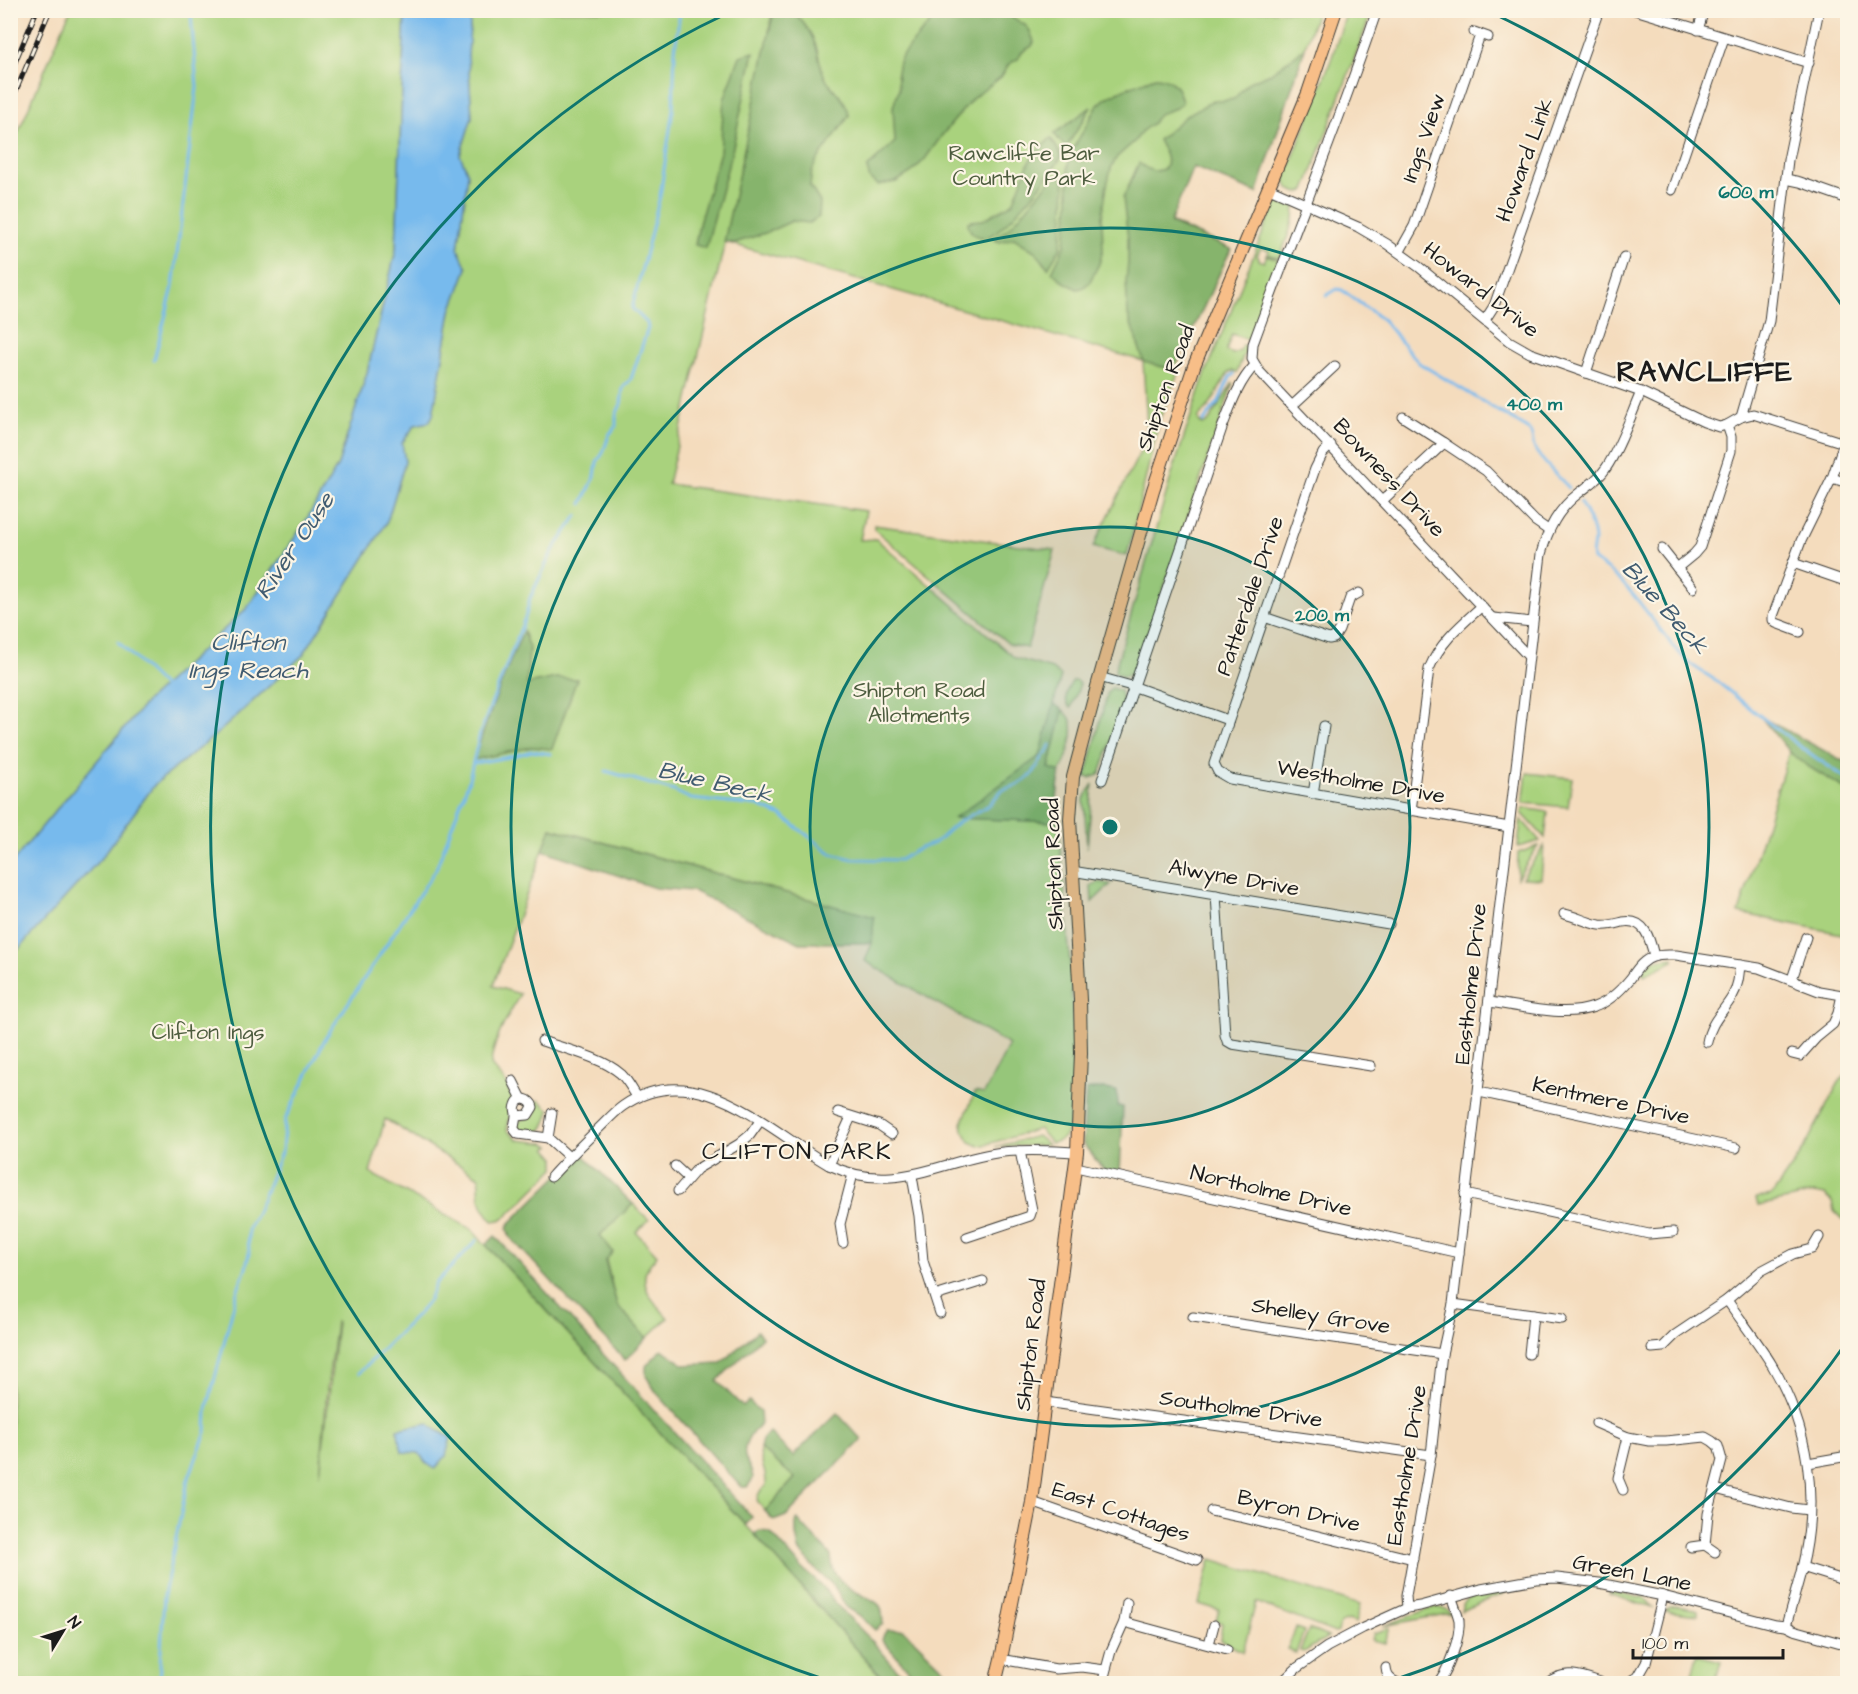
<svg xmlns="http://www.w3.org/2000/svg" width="1858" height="1694" viewBox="0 0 1858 1694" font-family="'Architects Daughter',sans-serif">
	<rect width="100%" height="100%" fill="#fcf5e5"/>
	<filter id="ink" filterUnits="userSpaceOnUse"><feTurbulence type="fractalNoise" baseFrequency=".0167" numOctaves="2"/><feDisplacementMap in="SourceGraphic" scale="12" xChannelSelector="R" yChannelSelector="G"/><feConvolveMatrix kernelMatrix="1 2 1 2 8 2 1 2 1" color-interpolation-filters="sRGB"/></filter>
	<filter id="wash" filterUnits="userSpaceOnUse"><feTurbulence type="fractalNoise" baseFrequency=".008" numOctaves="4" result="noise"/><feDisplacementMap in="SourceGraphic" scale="24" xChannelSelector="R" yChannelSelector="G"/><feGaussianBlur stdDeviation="1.35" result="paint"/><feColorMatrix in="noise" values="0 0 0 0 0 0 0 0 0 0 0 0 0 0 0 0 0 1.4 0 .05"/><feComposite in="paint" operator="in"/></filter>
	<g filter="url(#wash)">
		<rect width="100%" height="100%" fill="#f4dcbd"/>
		<g fill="#a9d27d" stroke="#62774c" stroke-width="1.5" fill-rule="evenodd">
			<path d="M 774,10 L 1317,11 L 1257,193 L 1193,166 L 1170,222 L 1231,249 L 1174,369 L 1179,371 L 1160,418 L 1127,556 L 1093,547 L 1140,452 L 1147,428 L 1143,361 L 725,242 L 668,484 L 866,511 L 860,540 L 876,539 L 1015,658 L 1052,669 L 1061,676 L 1040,756 L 955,818 L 1058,822 C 1066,906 1074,990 1073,1075 C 1072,1088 1072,1123 1066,1134 C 1063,1140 1057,1142 1051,1143 L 1039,1129 L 988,1144 L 979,1146 L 970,1142 L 963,1130 L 962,1123 L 975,1092 L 984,1094 L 1009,1045 L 865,961 L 872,943 L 874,917 L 551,828 L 493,986 L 520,994 C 509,1015 492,1041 491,1065 L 506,1083 L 513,1101 L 507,1130 L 518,1140 L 545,1143 L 550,1146 L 547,1148 L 555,1157 L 555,1168 L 508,1215 L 500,1220 L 493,1221 C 478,1204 479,1198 479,1177 L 385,1119 L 370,1173 L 471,1229 L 754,1534 L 887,1683 L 11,1683 L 10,957 L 103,856 L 155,784 L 219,732 L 303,655 L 387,522 L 405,462 L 401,443 L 415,425 L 429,422 L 433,415 L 451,311 L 467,268 L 458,249 L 468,174 L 460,155 L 472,117 L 468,56 L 471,11 L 772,11 L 769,32 ZM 336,1322 L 337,1323 L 320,1475 L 327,1390 Z"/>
			<polygon points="70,11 405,11 396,250 367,373 338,465 304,524 247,608 148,700 11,864 11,149"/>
			<path d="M 1347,11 L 1372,11 L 1306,188 L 1304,191 L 1298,193 C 1291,191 1285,187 1285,178 L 1331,60 Z"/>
			<polygon points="1279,201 1288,203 1295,207 1294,218 1280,258 1268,254 1269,251 1261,248 1257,256 1259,258 1259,260 1264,262 1267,255 1279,260 1249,340 1232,334 1226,351 1233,354 1240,351 1242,345 1247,347 1237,372 1232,371 1229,372 1209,406 1198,418 1199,421 1203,425 1209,421 1233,383 1135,673 1132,675 1129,674 1124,677 1116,673 1115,670 1171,477 1201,385 1274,205"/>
			<polygon points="874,525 1055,550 1027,648 1009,644 874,529"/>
			<path d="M 1073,681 L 1077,681 L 1080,684 L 1071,708 C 1062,702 1067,687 1073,681 Z"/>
			<polygon points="1112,688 1120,691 1122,700 1125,701 1100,774 1096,776 1092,776 1091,778 1086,777 1108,691"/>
			<path d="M 1063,710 C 1066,713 1068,715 1070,718 C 1077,731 1067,760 1060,772 L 1049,769 Z"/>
			<polygon points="1789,752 1809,767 1847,790 1847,935 1739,913"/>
			<polygon points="1527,773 1572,778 1568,807 1523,803"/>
			<polygon points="1093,784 1087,848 1084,799"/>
			<polygon points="1523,808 1548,812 1545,838 1522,813"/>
			<polygon points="1521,819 1540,841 1518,847"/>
			<polygon points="1538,846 1517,878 1518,853"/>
			<polygon points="1544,846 1541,879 1522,878"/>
			<polygon points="1098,882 1111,884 1092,902 1091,886"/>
			<polygon points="1674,958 1674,961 1644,975 1642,970 1653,960"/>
			<polygon points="1847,1072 1847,1145 1843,1145 1846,1167 1847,1170 1847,1221 1843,1220 1834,1211 1832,1202 1825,1195 1814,1193 1758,1206 1756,1198 1772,1195 1801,1154 1838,1084"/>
			<path d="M 539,1100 L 550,1110 C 545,1131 539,1141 516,1128 L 518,1121 L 534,1116 L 537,1109 L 535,1104 Z"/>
			<polygon points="1037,1136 1048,1145 995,1147"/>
			<path d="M 633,1204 L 649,1220 L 636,1232 L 657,1255 C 654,1260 648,1265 646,1271 C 640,1290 657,1305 668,1318 L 647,1338 L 617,1306 L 600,1235 Z"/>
			<path d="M 760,1448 L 795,1478 L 765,1511 L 757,1500 L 759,1493 L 766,1485 C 767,1471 759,1461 760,1448 Z"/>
			<polygon points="1211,1559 1360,1605 1355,1623 1349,1620 1340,1623 1338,1632 1335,1633 1256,1602 1243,1652 1220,1640 1222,1623 1216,1621 1219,1610 1199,1604"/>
			<path d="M 1505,1588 L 1505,1593 L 1461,1611 C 1464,1592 1489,1592 1505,1588 Z"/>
			<polygon points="1612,1591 1645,1599 1653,1608 1608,1594"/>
			<polygon points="1678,1606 1698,1610 1698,1615 1665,1611 1671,1607"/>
			<polygon points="1435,1607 1445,1609 1451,1613 1383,1626"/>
			<polygon points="1296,1628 1304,1631 1296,1653 1287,1650"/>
			<polygon points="1390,1628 1385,1643 1372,1640 1374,1633"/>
			<polygon points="1309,1629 1328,1637 1304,1652 1300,1651"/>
			<polygon points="1697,1655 1721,1661 1715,1683 1690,1683"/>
		</g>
		<g fill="#86b46c" stroke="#516844" stroke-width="1.5">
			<path d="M 774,10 L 792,11 C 800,18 810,30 814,41 C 820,54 819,69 827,81 C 835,92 848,101 849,116 L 816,162 L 812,171 L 810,186 L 820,202 L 819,217 L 809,223 L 792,221 L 768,232 L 735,243 L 724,242 Z"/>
			<polygon points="940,11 1002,11 1025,25 1030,31 1034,42 1032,46 1022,52 1018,59 1009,64 1001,77 973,98 943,134 925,159 912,172 896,182 878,185 870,179 867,169 870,165 895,142 893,107 899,89 897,72 899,62 903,54"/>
			<path d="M 1305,48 L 1257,193 L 1193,167 L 1170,223 L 1231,249 L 1174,370 L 1144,362 L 1128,315 L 1126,282 L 1128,262 L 1128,239 L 1123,198 L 1139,163 C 1148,170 1155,174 1165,168 C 1170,158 1162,149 1158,140 L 1187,115 L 1214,100 L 1222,101 L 1234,99 L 1249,82 L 1271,73 Z"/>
			<polygon points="754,52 732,151 706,248 695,245 699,224 720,152 724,100 740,56"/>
			<path d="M 1155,77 C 1171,77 1180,88 1182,103 L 1176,108 L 1159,114 L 1153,123 L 1142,131 L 1135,141 L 1117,157 L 1111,168 L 1107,185 L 1102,218 L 1103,250 L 1099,264 L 1089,283 L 1082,288 L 1077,289 L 1064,282 L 1052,272 L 1065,245 L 1069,201 L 1068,166 L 1070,154 L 1098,105 L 1106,98 L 1124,89 Z"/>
			<polygon points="1091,107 1088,112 1066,148 1054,134"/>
			<path d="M 1051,138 L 1062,156 C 1049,177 1007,229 986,238 C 977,237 968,233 968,222 L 970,221 L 983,220 L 1013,203 L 1029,162 L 1035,153 Z"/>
			<polygon points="1059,175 1065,181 1064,214 1061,247 1048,268 1036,252 1014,238 1000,242 995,240 997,236 1010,227 1051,180 1055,176"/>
			<polygon points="523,631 529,648 527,684 556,678 577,679 552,749 532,747 473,760 502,681"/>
			<polygon points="1054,704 1063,710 1049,768 1060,772 1057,799 1058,822 954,818 1040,756"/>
			<polygon points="1761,717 1847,763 1847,790 1809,767 1789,752"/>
			<polygon points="551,828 874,917 872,943 800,943 693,891 655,888 543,850"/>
			<polygon points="1097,1088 1117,1091 1118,1106 1123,1107 1120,1173 1104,1170 1083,1144 1086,1090"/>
			<polygon points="581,1153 633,1204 600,1235 613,1252 605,1261 617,1305 647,1338 625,1360 510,1237 507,1228 510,1223"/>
			<polygon points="495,1236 752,1517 746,1525 486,1245"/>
			<path d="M 757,1331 L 762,1337 L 717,1381 L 743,1407 L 749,1401 L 760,1412 L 761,1423 C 752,1432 742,1444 745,1457 C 747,1465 753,1470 753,1479 L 747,1487 L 741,1487 L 656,1392 L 646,1376 L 646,1366 L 662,1349 L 684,1365 L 721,1363 Z"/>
			<polygon points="837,1413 862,1440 786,1516 776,1520 772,1519 765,1511 795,1478 760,1448 762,1440 769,1432 793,1456"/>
			<path d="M 798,1520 L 831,1555 C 831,1577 845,1587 864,1596 C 869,1598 876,1601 880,1606 C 883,1611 882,1618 883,1624 L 875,1630 L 859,1615 L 846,1607 L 833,1585 L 815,1569 L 799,1550 L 796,1535 L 796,1522 Z"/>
			<polygon points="760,1531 770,1532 801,1567 826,1590 834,1602 873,1642 909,1683 887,1683 754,1534"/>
			<polygon points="887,1630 904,1630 950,1675 974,1683 919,1683 915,1677 882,1640 884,1634"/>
		</g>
		<g fill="#77baed" stroke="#4a6b84" stroke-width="1.5">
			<polygon points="405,11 471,11 468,56 472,117 460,155 468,174 458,249 467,268 451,311 433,415 429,422 415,425 402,443 405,462 387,522 303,655 219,732 155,784 103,856 11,957 11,864 148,700 247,608 304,524 338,465 367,373 396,250"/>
			<polygon points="428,1423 438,1431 451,1437 446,1456 435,1469 426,1463 419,1453 402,1452 397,1429"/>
		</g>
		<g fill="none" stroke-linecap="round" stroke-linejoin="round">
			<g stroke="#77baed" stroke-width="3">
				<path d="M 1326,296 L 1337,289 L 1342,290 L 1383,320 L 1419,363 L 1528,429 C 1535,439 1531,438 1534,447 C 1536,456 1562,480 1569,488"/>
				<polyline points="154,360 173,287 197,87 191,15"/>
				<polyline points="1203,422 1218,403 1230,377 1234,374"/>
				<path d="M 1580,502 C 1586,513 1593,526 1594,540 C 1594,547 1591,552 1593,560 C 1634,583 1653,627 1686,660 C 1695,669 1709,675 1719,683 C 1761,717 1802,750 1848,779"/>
				<polyline points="582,504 595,476 597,462 603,453 609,435 616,426 616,415 621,404 623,388 631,379 648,328 647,323 632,308 660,196 673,109 675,50 680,10"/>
				<polyline points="118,642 164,687"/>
				<polyline points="474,763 509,757 532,751 551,754"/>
				<polyline points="606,771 674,791 691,799 758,806 782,816 832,854 853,859 900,860 920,848 935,843 957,823 989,805 1002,790 1018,785 1032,775 1044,755 1047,752 1050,745"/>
				<polyline points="359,1373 419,1313 429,1300 435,1284 477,1240"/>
				<polyline points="159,1684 164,1595 188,1480 206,1432 207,1409 237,1292 246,1268 249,1253 248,1229 257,1212 282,1150 285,1120 326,1037 436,869 468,783 480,733 526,615 530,598 552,552 577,516"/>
			</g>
		</g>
	</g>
	<g filter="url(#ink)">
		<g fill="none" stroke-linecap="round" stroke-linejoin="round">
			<defs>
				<g id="minor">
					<path d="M 1377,10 C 1339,123 1294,232 1253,344 L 1252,359 L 1259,371 L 1528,656"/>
					<polyline points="1635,10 1809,63"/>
					<polyline points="1698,30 1704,10"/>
					<polyline points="1474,32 1488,37"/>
					<polyline points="1786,179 1800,182 1848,199"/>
					<polyline points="1269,188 1358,227 1387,244 1419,267 1509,341 1530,353 1641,392 1704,422 1719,427 1727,425 1741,417 1753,414 1844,443"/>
					<polyline points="1672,190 1724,38"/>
					<polyline points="1400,251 1414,226 1480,35"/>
					<polyline points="1485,320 1494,306 1599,10"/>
					<polyline points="1586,373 1624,257"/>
					<polyline points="1293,405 1335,366"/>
					<polyline points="1403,417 1444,443"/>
					<polyline points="1741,417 1769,321 1788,160 1819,10"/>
					<polyline points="1331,445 1323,453 1315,469 1214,764 1218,772 1230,779 1509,827"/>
					<polyline points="1832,478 1848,483"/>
					<polyline points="1382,501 1444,443 1486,471 1535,521 1548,530"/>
					<polyline points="1662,549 1693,588"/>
					<polyline points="1793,563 1848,582"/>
					<polyline points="1677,568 1694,554 1700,547 1731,451 1731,437 1727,425"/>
					<polyline points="1264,617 1329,639 1334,638 1339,630 1350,598 1359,593"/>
					<polyline points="1494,618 1532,622"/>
					<polyline points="1800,632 1776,623 1773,620 1773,616 1801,541 1832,478 1848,431"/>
					<polyline points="1099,677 1135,687 1228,720"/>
					<path d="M 1102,780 L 1222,428 C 1231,405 1238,383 1255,365"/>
					<polyline points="1313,794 1324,726"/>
					<path d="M 1411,811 L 1429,669 C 1440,642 1461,625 1482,606"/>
					<polyline points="1072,871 1389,924"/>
					<polyline points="1216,895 1225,1035 1227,1041 1232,1044 1371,1066"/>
					<path d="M 1564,914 C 1576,916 1587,923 1600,925 C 1609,926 1615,924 1623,922 C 1645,918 1650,939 1654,956"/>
					<polyline points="1792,979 1806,937"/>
					<path d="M 1489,1002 C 1520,1006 1564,1018 1594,1007 C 1609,1002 1620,991 1630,979 C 1636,971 1642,960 1653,957 C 1660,954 1668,955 1676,955 L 1759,968 L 1819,991 L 1848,996"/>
					<path d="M 542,1041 C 566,1049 603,1058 621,1074 C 628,1081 632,1089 637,1097"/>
					<path d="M 1707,1042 C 1710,1023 1723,1012 1732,997 C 1738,987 1739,976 1740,965"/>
					<polyline points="1792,1054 1800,1056 1816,1038 1833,1024 1838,1013 1842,995"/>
					<polyline points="513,1081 522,1099"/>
					<polyline points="1479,1092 1736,1148"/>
					<polyline points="838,1112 879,1125 892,1134"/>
					<path d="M 516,1116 L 528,1115 L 533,1107 C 531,1099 519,1095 516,1105 C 514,1110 516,1110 516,1115 C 516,1120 514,1124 514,1129 L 518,1134 L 548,1138 L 569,1157"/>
					<polyline points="548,1138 552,1113"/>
					<polyline points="829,1165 851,1117"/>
					<polyline points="675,1166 688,1178"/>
					<polyline points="1076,1167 1459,1253"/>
					<polyline points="912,1176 919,1216 923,1261 940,1313"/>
					<path d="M 551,1177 C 565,1161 581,1146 596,1131 C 605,1123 613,1113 623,1106 C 696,1055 768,1130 829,1165 C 895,1196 939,1160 1003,1152 C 1027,1149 1053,1151 1077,1152"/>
					<polyline points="678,1191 697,1169 739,1144 750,1135 760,1121"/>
					<polyline points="1465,1194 1649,1234 1673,1232"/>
					<polyline points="967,1237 1030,1216 1032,1210 1020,1151"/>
					<polyline points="843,1243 840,1224 853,1174"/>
					<polyline points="935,1296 983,1281"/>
					<path d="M 1727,1300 C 1742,1322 1758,1342 1772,1365 C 1809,1427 1819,1498 1802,1568 C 1797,1588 1791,1607 1786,1626"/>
					<polyline points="1453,1304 1562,1319"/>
					<polyline points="1193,1317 1442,1354"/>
					<polyline points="1652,1348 1663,1347 1675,1335 1727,1300 1761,1271 1793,1254 1812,1249 1819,1237"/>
					<polyline points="1529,1354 1533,1315"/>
					<polyline points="1045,1402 1431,1455"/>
					<polyline points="1596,1423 1628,1437 1649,1441 1666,1441 1705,1437 1712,1441 1718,1446 1722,1460 1708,1514 1705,1545 1691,1547"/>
					<polyline points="1808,1463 1848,1456"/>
					<polyline points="1715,1489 1791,1508 1809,1510"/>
					<polyline points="1623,1490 1618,1478 1628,1437"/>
					<polyline points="1032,1502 1197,1560"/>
					<polyline points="1211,1511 1240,1517 1413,1559"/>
					<polyline points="1705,1545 1715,1552"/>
					<polyline points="1802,1567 1837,1578 1848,1583"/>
					<path d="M 1407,1608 L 1406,1596 L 1431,1455 L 1442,1354 L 1453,1304 L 1541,554 C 1548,529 1558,509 1579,493 C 1589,485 1599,479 1606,468 C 1620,448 1631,415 1641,392"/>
					<polyline points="1124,1622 1227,1650"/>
					<polyline points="1209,1644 1214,1625"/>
					<polyline points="1001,1659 1056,1669 1082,1667 1105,1670"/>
					<path d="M 1386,1668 C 1387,1678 1391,1680 1400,1684"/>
					<polyline points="1102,1684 1111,1651 1124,1622 1127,1603"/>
					<polyline points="1280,1684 1297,1668 1327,1647 1363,1628 1407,1608 1420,1606 1481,1589 1536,1579 1557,1578 1599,1583 1663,1596 1776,1625 1786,1626 1794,1630 1848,1645"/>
					<path d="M 1436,1684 C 1448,1674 1461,1635 1459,1620 C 1457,1612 1454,1604 1451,1596"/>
					<path d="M 1546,1684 C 1565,1667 1585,1677 1606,1684"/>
					<polyline points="1626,1684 1638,1677 1646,1663 1663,1596"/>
				</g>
				<polyline id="major" points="995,1684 1001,1659 1032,1502 1077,1152 1081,1053 1080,1000 1070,819 1073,777 1098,683 1153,490 1194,366 1308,93 1336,10"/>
			</defs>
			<use href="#minor" stroke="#3c3934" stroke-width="11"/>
			<use href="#major" stroke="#3c3934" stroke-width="14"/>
			<use href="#minor" stroke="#fff" stroke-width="9"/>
			<use href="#major" stroke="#f7be88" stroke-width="12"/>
			<defs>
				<g id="rail">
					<polyline points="10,74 37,10"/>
					<polyline points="10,105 50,10"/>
				</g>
			</defs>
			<use href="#rail" stroke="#1c1c1c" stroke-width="5"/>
			<use href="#rail" stroke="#fcf5e5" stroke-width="3" stroke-dasharray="9" stroke-linecap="butt"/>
		</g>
	</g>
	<circle cx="1110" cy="827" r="300" fill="#0f766e" fill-opacity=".12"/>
	<g fill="none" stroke="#0f766e" stroke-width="3">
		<circle cx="1110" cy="827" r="300"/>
		<circle cx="1110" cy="827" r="599"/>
		<path d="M1846 1343A899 899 0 0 1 1388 1682M832 1682A899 899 0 0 1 730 12M1490 12A899 899 0 0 1 1846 311"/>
	</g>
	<g text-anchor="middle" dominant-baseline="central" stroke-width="4.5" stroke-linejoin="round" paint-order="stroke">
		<g font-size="22" fill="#1c1c1c" stroke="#fcf5e5">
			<text transform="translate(1424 138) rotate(-71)">Ings View</text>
			<text transform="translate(1525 160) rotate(-70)">Howard Link</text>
			<text transform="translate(1481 290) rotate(38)">Howard Drive</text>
			<text transform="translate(1166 388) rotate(-70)">Shipton Road</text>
			<text transform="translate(1389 478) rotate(47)">Bowness Drive</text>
			<text transform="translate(1250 596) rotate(-71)">Patterdale Drive</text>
			<text transform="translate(1361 782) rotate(10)">Westholme Drive</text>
			<text transform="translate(1054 864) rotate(-92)">Shipton Road</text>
			<text transform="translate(1234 878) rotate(10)">Alwyne Drive</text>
			<text transform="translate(1471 984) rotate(-84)">Eastholme Drive</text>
			<text transform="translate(1611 1101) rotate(12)">Kentmere Drive</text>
			<text transform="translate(1271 1191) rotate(13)">Northolme Drive</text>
			<text transform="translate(1321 1316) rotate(9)">Shelley Grove</text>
			<text transform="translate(1031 1345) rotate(-83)">Shipton Road</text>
			<text transform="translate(1241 1409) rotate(8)">Southolme Drive</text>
			<text transform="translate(1407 1465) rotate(-81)">Eastholme Drive</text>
			<text transform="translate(1299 1511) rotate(13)">Byron Drive</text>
			<text transform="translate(1121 1512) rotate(19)">East Cottages</text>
			<text transform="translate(1632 1573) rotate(11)">Green Lane</text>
		</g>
		<g font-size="22" fill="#4d5c3e" stroke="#fcf5e5">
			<text x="1024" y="153">Rawcliffe Bar<tspan x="1024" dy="25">Country Park</tspan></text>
			<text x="919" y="690">Shipton Road<tspan x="919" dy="25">Allotments</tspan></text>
			<text x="208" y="1032">Clifton Ings</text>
		</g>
		<g font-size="24" font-style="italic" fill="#405b70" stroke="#fcf5e5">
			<text transform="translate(295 546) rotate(-56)">River Ouse</text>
			<text transform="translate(1665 608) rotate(48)">Blue Beck</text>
			<text x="248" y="643">Clifton<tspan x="248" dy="28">Ings Reach</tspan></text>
			<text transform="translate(715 783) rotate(13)">Blue Beck</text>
		</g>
		<g font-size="24" letter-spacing="1.5" fill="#1c1c1c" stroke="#fcf5e5">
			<text x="797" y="1152">CLIFTON PARK</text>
		</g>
		<g font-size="28" font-weight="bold" letter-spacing="1.5" fill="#1c1c1c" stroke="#fcf5e5">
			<text x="1705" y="372">RAWCLIFFE</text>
		</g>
	</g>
	<circle cx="1110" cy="827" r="9" fill="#0f766e" stroke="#fcf5e5" stroke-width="3"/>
	<g font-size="18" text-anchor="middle" font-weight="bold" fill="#0f766e" stroke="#fcf5e5" stroke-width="4.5" stroke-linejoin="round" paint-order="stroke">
		<text x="1746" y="198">600 m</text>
		<text x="1534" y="410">400 m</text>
		<text x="1322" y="621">200 m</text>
	</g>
	<rect width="1858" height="1694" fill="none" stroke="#fcf5e5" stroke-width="36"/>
	<g transform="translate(63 1631) rotate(52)" stroke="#fcf5e5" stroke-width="4.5" paint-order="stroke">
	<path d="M0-4.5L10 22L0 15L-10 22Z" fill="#1c1c1c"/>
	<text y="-9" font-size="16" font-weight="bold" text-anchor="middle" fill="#1c1c1c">N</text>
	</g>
	<path d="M1633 1649v9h150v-9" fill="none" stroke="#1c1c1c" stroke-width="3"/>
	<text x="1642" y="1649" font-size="18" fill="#1c1c1c" stroke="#fcf5e5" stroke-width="4.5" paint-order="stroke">100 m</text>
</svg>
